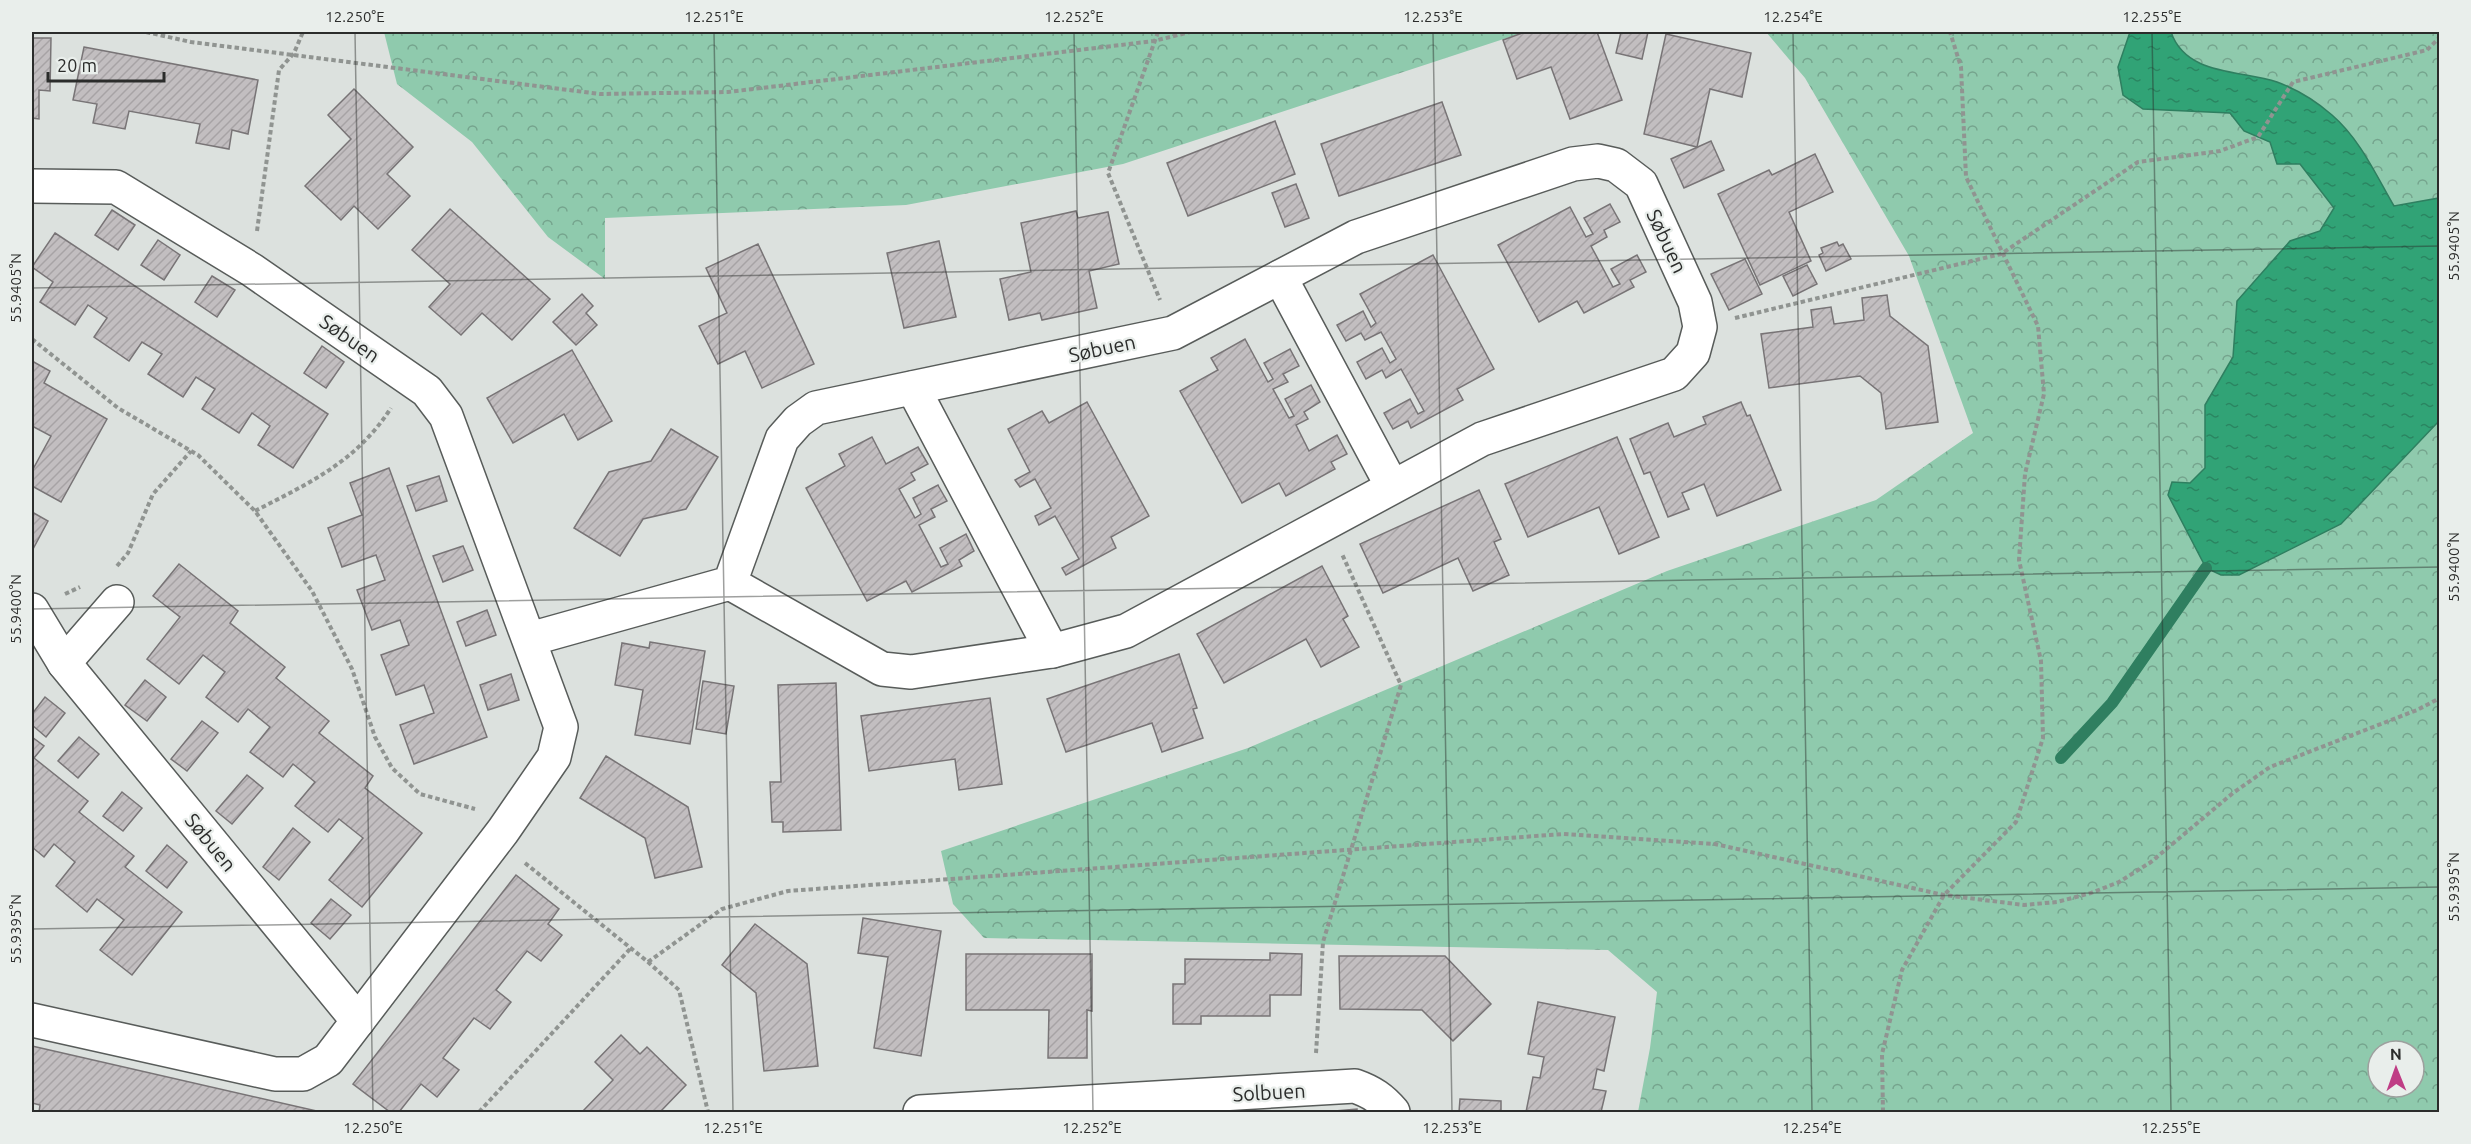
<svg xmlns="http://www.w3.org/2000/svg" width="2471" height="1144" viewBox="0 0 2471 1144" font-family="Ubuntu,sans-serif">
	<defs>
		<pattern id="park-crowns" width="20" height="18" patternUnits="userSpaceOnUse" patternTransform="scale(1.5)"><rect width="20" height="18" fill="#8fcaad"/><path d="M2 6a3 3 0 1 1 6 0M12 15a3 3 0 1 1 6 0" fill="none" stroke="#75a48d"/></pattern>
		<pattern id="water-ripples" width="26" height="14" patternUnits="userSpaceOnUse" patternTransform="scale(1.5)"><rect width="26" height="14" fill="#31a376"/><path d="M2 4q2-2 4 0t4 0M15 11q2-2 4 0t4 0" fill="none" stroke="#2a8561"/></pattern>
		<pattern id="building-hatch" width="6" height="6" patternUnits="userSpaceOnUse" patternTransform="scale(1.5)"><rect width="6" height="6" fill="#c2bec0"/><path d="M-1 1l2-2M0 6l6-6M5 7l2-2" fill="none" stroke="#a7a3a5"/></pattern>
	</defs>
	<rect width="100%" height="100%" fill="#dce1de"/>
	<g fill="url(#park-crowns)" fill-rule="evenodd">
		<polygon points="384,32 1525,32 1123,164 906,205 605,218 605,279 548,237 472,142 397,84"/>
		<path d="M 1766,32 L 2439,32 L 2439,1112 L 1638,1112 L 1650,1048 L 1657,992 L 1608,950 L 984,938 L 953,904 L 941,851 L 1248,748 L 1667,571 L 1876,500 L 1973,433 L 1909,256 L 1805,78 ZM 2378,1051 L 2414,1051 L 2414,1087 L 2378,1087 Z"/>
	</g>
	<path fill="url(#water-ripples)" stroke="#2f7f60" stroke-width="1.5" d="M 2130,32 L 2171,32 C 2186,76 2241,70 2277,82 C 2296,89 2317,102 2332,115 C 2360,139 2376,175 2394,206 L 2439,198 L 2439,421 L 2341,524 L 2239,575 L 2221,575 L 2206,568 L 2168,495 L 2172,482 L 2190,483 L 2205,468 L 2205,405 L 2233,357 L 2237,301 L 2290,241 L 2320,231 L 2334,208 L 2300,164 L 2277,164 L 2270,142 L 2244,131 L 2230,113 L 2143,109 L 2123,95 L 2118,67 Z"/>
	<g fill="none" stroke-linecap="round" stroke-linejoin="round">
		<polyline stroke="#2f7f60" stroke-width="12" points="2061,758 2112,703 2206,568"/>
	</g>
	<g fill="url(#building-hatch)" stroke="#787476" stroke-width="1.5">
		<polygon points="1525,32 1597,32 1622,100 1570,119 1551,67 1517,79 1503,40"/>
		<polygon points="1621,32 1648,32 1642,59 1616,53"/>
		<polygon points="1666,34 1751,53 1742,97 1710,89 1697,147 1644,134"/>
		<polygon points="32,38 51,38 50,91 39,90 39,119 32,118"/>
		<polygon points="84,47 258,80 248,134 232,130 229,149 196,143 200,124 129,111 125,129 93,123 97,104 73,100"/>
		<polygon points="354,89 413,147 387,174 410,196 378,229 354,206 341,220 305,186 351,139 328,115"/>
		<polygon points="1442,102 1461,155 1339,196 1321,144"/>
		<polygon points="1275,121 1295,174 1188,216 1167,163"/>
		<polygon points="1711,141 1724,170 1684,188 1671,159"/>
		<polygon points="1815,154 1833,192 1789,212 1811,261 1760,285 1718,194 1769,170 1772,175"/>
		<polygon points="1296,184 1309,218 1285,227 1272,193"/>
		<polygon points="1610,204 1620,222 1604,230 1607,237 1591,246 1613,287 1620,284 1611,269 1637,255 1646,272 1630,280 1634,287 1584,313 1577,301 1539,322 1498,245 1570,207 1586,237 1593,234 1584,218"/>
		<polygon points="450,209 550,299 512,340 482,313 461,335 429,307 450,284 412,250"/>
		<polygon points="112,210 135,225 118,250 95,235"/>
		<polygon points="1076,211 1078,218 1108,212 1119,264 1089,271 1097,308 1042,320 1040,313 1009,320 1000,279 1031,272 1021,223"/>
		<polygon points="55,233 328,414 293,468 258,445 270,426 252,413 239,433 202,409 215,389 196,377 183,397 148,374 162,354 142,342 129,361 94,337 107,318 88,305 75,325 40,302 53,282 32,267"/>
		<polygon points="158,240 180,255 164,280 141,265"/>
		<polygon points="939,241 956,317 904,328 887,253"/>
		<polygon points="1837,242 1839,246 1843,244 1851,259 1826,271 1819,255 1823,253 1821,248"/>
		<polygon points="758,244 814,364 762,388 745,351 718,364 699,326 727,313 706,268"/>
		<polygon points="1433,255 1494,369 1457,389 1463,400 1411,428 1408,421 1393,429 1384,413 1410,399 1418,414 1424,411 1401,369 1386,378 1382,370 1366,379 1357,362 1382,348 1390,363 1396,359 1381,332 1365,340 1361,333 1346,341 1337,325 1363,311 1371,327 1376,323 1360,294"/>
		<polygon points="1745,259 1762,294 1729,310 1711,274"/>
		<polygon points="1807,265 1817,284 1793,296 1783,276"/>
		<polygon points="212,276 235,290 217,317 195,302"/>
		<polygon points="582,294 593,306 586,313 597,325 576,345 553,322"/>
		<polygon points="1887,295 1890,316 1928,346 1938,422 1886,429 1881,393 1860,376 1769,388 1761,334 1813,327 1811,310 1831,307 1834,324 1864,320 1862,298"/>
		<polygon points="1245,339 1268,382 1273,379 1264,363 1290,349 1299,366 1283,374 1288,382 1273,389 1289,418 1294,416 1285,399 1311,385 1320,402 1304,412 1308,419 1296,425 1309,451 1337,435 1347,454 1331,462 1335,469 1286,496 1279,483 1242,503 1180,391 1218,370 1211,358"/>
		<polygon points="322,346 344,362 326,388 304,373"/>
		<polygon points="572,350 612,421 578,440 564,414 513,443 487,398"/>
		<polygon points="32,361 50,371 44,383 107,419 61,502 32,486 32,471 51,436 32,426"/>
		<polygon points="1087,402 1149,516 1111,537 1116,548 1066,575 1062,568 1079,559 1055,516 1039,525 1035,516 1051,508 1035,479 1020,487 1015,480 1030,472 1008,429 1042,411 1049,423"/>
		<polygon points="1741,402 1747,416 1750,415 1781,490 1717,516 1704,484 1682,493 1689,509 1668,517 1650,472 1644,474 1630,439 1668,423 1674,437 1706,424 1703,417"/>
		<polygon points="671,429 718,457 686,509 643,519 620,556 574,528 609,472 651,461"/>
		<polygon points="872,437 886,464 918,447 928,464 911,473 915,480 899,489 915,518 921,514 913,498 938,485 939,487 947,501 931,509 935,517 919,525 941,567 948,564 940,548 966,534 974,551 959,560 962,566 912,592 906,581 867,601 806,488 845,466 839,454"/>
		<polygon points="1617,437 1659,537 1619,554 1599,507 1528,537 1505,484"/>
		<polygon points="389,468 487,737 414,764 400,725 434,713 424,685 396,695 381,655 409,645 400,620 372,630 357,590 385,580 376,555 342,567 328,528 362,515 350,483"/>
		<polygon points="439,476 447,501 416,511 407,486"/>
		<polygon points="1479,490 1501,539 1494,542 1509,575 1473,591 1458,558 1383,593 1360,544"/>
		<polygon points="32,512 48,521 33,549 32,548"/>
		<polygon points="463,546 473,570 443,582 433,556"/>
		<polygon points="179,564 238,611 230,623 285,667 276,678 329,721 319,733 373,776 365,788 422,833 362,907 329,880 363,838 339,819 328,832 295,806 315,782 293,764 283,777 250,752 270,727 248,709 238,722 206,697 225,672 203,655 179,684 147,659 180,617 153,596"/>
		<polygon points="1322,566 1348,616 1343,619 1359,647 1321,667 1306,639 1224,683 1197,634"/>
		<polygon points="487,610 496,635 466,646 457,622"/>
		<polygon points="650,642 705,651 690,744 635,735 643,690 615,685 622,643 649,648"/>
		<polygon points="1179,654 1197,708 1193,709 1203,738 1162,752 1152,723 1066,752 1047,699"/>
		<polygon points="511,674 519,700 488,710 480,685"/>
		<polygon points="145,680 166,697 147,721 125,705"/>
		<polygon points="703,681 734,686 726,734 696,729"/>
		<polygon points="836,683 841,830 783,832 783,822 772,822 770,782 781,782 778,685"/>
		<polygon points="45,697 65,713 46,737 32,725 32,714"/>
		<polygon points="990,698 1002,784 959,790 955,759 869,771 861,716"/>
		<polygon points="202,721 218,733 187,771 171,759"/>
		<polygon points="32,737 44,746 34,758 88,801 79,812 134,856 125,867 182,912 132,975 100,950 124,920 97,899 87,912 56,886 75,862 54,844 44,857 32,847"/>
		<polygon points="79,737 99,754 78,778 58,761"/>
		<polygon points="606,756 688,807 702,867 655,878 645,838 580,798"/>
		<polygon points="247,775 263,788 232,824 216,811"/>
		<polygon points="122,792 142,808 123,831 103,816"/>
		<polygon points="293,828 310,842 279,880 263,867"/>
		<polygon points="167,845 187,862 167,888 146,871"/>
		<polygon points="516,875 559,909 548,924 562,935 541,961 527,951 496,990 511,1002 490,1029 474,1018 443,1058 459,1070 437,1097 421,1084 399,1112 390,1112 353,1084"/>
		<polygon points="331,899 351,915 330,939 311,923"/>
		<polygon points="863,918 941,931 921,1056 874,1048 888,957 858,953"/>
		<polygon points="755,924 807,964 818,1066 764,1071 756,993 722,965"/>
		<polygon points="1270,953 1302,954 1301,995 1270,995 1270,1016 1201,1016 1201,1024 1173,1024 1173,984 1185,984 1185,959 1270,960"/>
		<polygon points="966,954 1092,954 1092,1011 1087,1010 1087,1058 1048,1058 1049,1010 966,1010"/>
		<polygon points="1339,956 1445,956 1491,1004 1453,1041 1422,1010 1340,1009"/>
		<polygon points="1538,1002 1615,1017 1604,1071 1597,1069 1593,1089 1606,1091 1601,1112 1526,1112 1533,1077 1540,1078 1544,1057 1528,1054"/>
		<polygon points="621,1035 640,1054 647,1047 686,1085 660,1112 582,1112 613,1080 595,1062"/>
		<polygon points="32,1046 321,1112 39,1112 40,1105 32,1103"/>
		<polygon points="1460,1099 1501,1101 1501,1112 1459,1112"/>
		<polygon points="1357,1109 1357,1112 1323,1112"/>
	</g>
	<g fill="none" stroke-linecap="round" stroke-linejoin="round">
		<defs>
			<g id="minor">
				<polyline points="32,186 116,187 252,270 427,391 446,416 561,727 554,757 503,831 328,1060 303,1074 275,1074 32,1020"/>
				<polyline points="1280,277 1392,486"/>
				<polyline points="913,388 1052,651"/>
				<polyline points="32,610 64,663 358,1021"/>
				<polyline points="530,639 730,583 882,669 911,672 1052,651 1126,631 1482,439 1674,374 1693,353 1700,327 1695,302 1641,184 1616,165 1598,161 1573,164 1356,237 1173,333 816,408 798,421 782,439 730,583"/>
				<polyline points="64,663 117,602"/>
				<path d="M 920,1112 L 1355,1086 C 1372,1092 1382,1099 1393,1112"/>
			</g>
		</defs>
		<use href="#minor" stroke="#585c5a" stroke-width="36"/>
		<g stroke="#909491" stroke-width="4" stroke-dasharray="4.5 3" stroke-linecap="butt">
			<polyline points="146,32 191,42 600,94 728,92 1154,41 1190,32"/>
			<polyline points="1158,32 1108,173 1160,300"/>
			<polyline points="257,231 279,70 294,53 303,32"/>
			<polyline points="1735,318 2001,254 2138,162 2220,151 2258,137 2293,82 2427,50 2440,37"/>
			<polyline points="32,339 118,408 198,455 255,511 312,591 352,669 375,737 392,768 420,794 475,809"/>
			<path d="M 255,511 C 311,482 356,462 391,408"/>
			<polyline points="117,566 128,553 153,494 191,451"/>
			<polyline points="65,594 80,587"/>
			<polyline points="525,863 648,962 679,990 708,1112"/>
			<polyline points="648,962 722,909 788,891 1563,834 1715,844 1944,895 2024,905 2057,902 2091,893 2119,882 2151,862 2233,793 2270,767 2417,710 2440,698"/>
			<polyline points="1316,1053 1323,942 1401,685 1342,554"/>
			<polyline points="479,1112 631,948"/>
			<polyline points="1883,1112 1882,1054 1902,970 1944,895 2016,822 2043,738 2041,661 2019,560 2025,474 2044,394 2038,326 1966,177 1961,67 1950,32"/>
		</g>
		<use href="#minor" stroke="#fff" stroke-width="33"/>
	</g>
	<path fill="none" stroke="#2b2c2b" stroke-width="1.5" stroke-opacity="0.45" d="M 355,32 L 373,1112M 714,32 L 733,1112M 1074,32 L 1093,1112M 1433,32 L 1452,1112M 1793,32 L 1812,1112M 2152,32 L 2171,1112M 32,288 L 2440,246M 32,609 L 2440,567M 32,929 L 2440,887"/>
	<g text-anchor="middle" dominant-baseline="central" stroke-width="4.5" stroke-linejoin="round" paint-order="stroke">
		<g font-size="20" fill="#2b2c2b" stroke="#e9eeeb">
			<text transform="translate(1667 241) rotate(65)">Søbuen</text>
			<text transform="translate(350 338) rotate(35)">Søbuen</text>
			<text transform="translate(1102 348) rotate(-12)">Søbuen</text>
			<text transform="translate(211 842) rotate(51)">Søbuen</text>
			<text transform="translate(1269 1092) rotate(-3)">Solbuen</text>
		</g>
	</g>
	<rect width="2471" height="1144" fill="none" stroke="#e9eeeb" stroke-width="66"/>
	<g transform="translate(2396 1069) rotate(359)"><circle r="28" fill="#e9eeeb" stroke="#9da09e" stroke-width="1.5"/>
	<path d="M0-4.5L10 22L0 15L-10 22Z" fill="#bf3d85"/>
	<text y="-9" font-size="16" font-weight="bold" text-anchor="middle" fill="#2b2c2b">N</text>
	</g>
	<path d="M48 72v9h116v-9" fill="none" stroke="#2b2c2b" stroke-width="3"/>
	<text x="57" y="72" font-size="18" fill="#2b2c2b" stroke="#e9eeeb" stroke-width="4.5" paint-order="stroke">20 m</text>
	<rect x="33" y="33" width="2405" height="1078" fill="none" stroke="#2b2c2b" stroke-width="2"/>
	<g font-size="15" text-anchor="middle" fill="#2b2c2b">
		<text x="355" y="22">12.250°E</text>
		<text x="714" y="22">12.251°E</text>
		<text x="1074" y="22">12.252°E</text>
		<text x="1433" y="22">12.253°E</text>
		<text x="1793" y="22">12.254°E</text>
		<text x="2152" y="22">12.255°E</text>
		<text transform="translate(2454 246) rotate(-90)" y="5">55.9405°N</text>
		<text transform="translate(16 288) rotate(-90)" y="5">55.9405°N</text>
		<text transform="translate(2454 567) rotate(-90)" y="5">55.9400°N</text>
		<text transform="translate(16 609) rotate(-90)" y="5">55.9400°N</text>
		<text transform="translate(2454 887) rotate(-90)" y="5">55.9395°N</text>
		<text transform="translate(16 929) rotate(-90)" y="5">55.9395°N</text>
		<text x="373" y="1133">12.250°E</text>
		<text x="733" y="1133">12.251°E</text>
		<text x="1092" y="1133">12.252°E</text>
		<text x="1452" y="1133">12.253°E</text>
		<text x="1812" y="1133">12.254°E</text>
		<text x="2171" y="1133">12.255°E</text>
	</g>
</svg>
